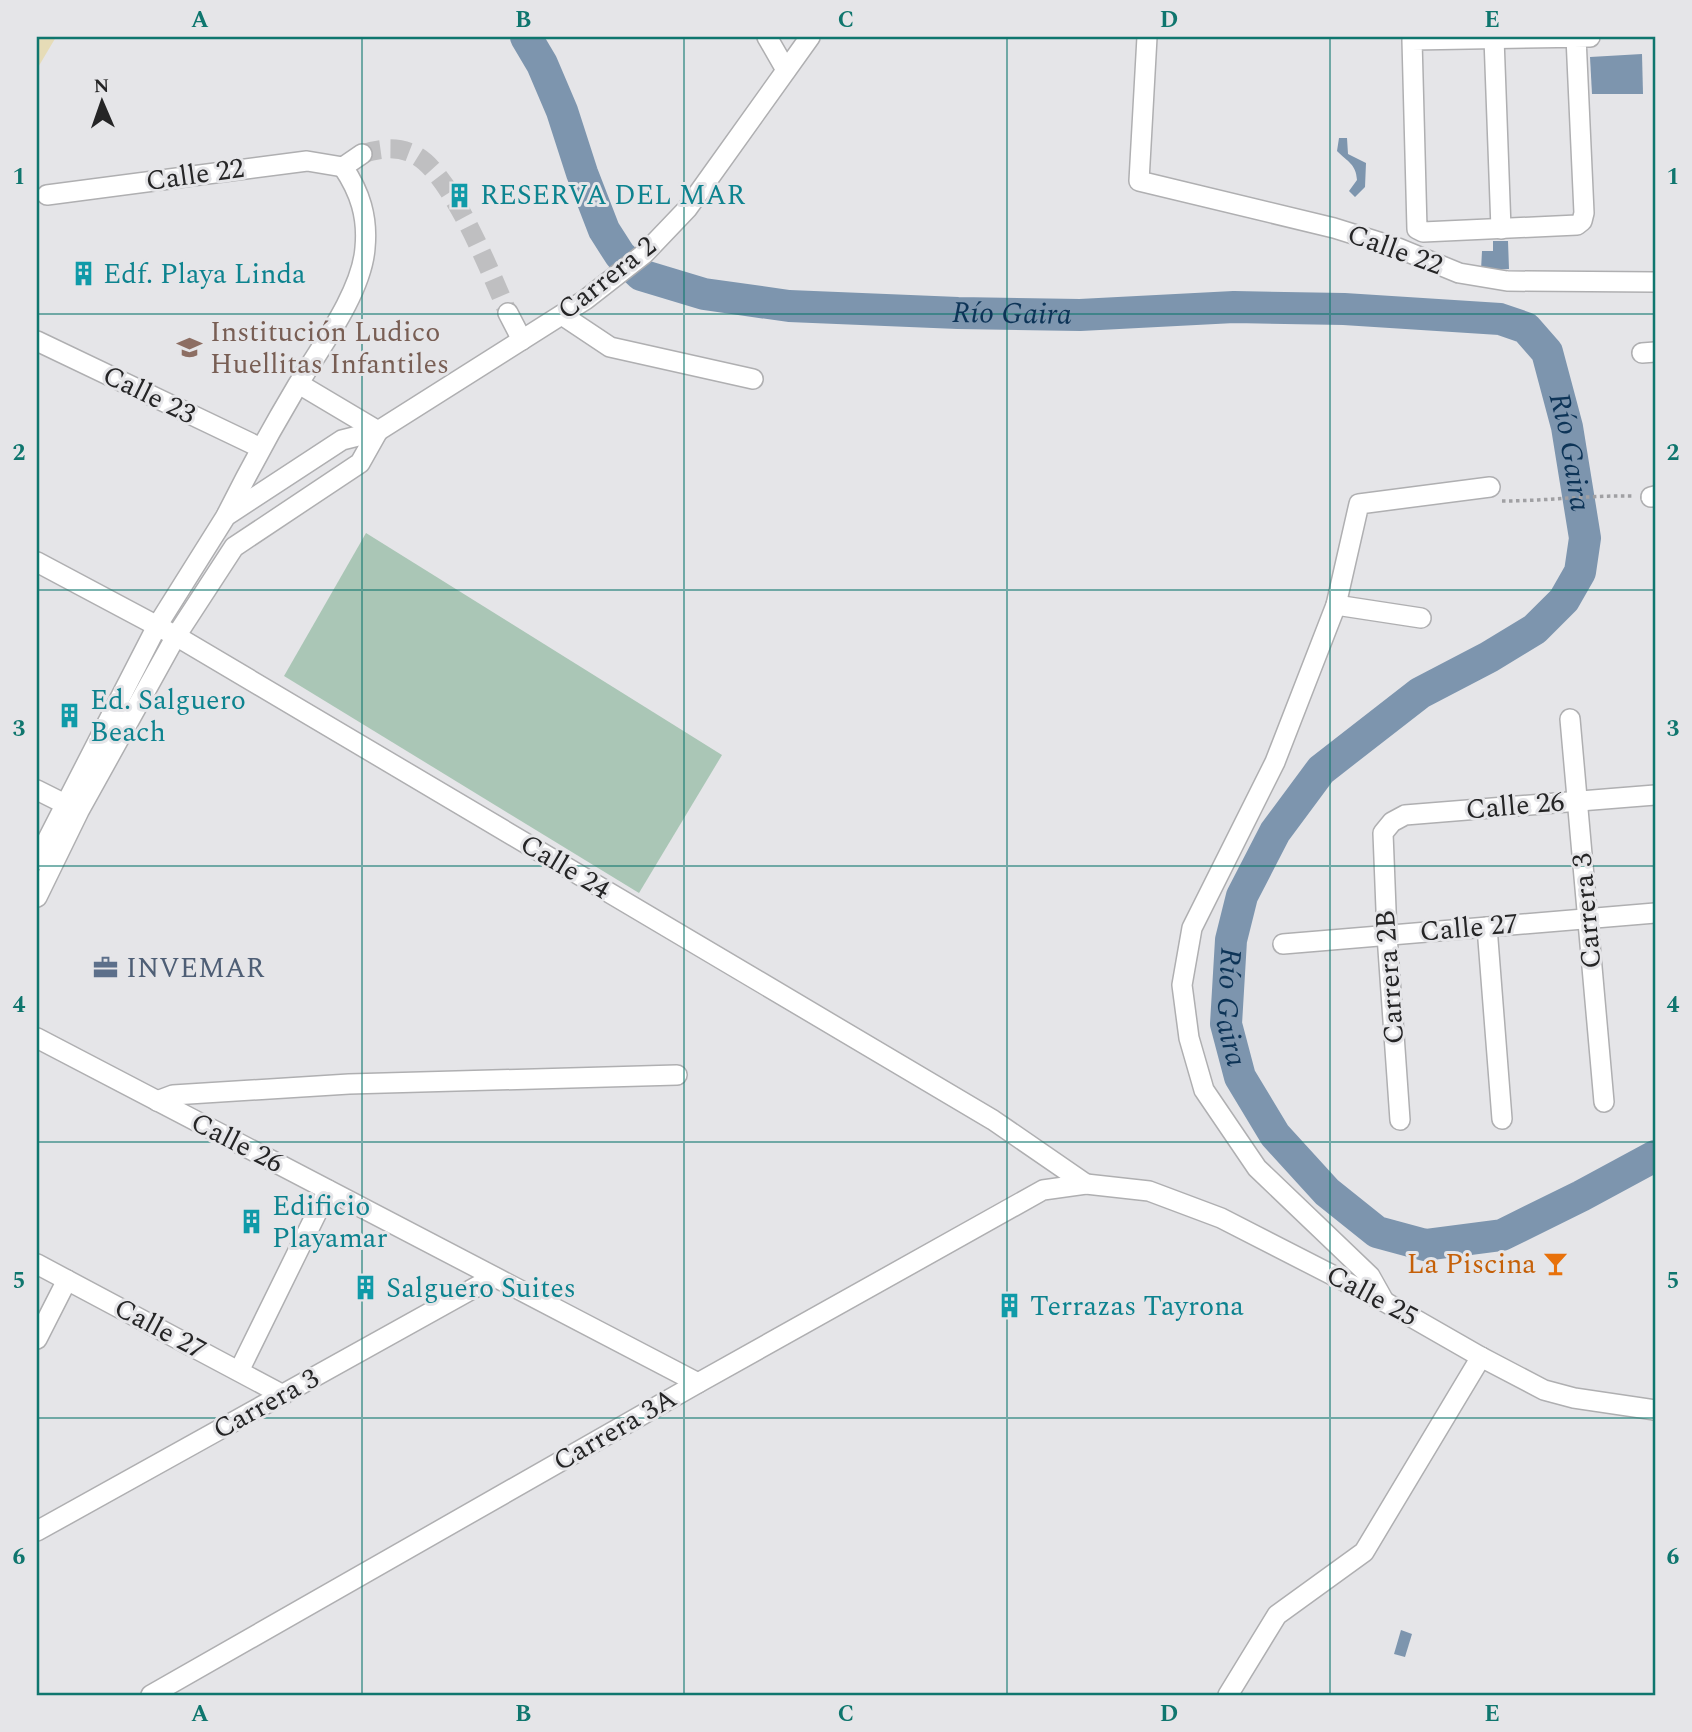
<svg xmlns="http://www.w3.org/2000/svg" width="1692" height="1732" viewBox="0 0 1692 1732" font-family="Spectral,serif">
	<rect width="100%" height="100%" fill="#e5e5e8"/>
	<polygon fill="#aac6b6" points="366,533 722,755 639,893 284,676"/>
	<polygon fill="#e6dcb7" points="37,37 56,37 37,69"/>
	<g fill="#7d95ae">
		<polygon points="1642,54 1643,94 1592,94 1590,57"/>
		<path d="M 1339,138 L 1347,138 L 1348,154 L 1366,163 L 1365,187 L 1355,197 L 1349,191 L 1357,180 C 1356,164 1348,162 1337,151 Z"/>
		<polygon points="1493,241 1508,241 1509,269 1481,270 1482,251 1493,251"/>
		<polygon points="1401,1630 1412,1634 1405,1657 1394,1654"/>
	</g>
	<g fill="none" stroke-linecap="round" stroke-linejoin="round">
		<path stroke="#7d95ae" stroke-width="32" id="s1" d="M 526,37 L 542,64 L 562,111 L 582,173 L 604,230 L 620,255 L 641,275 L 704,294 L 789,306 L 958,313 L 1080,315 L 1234,307 L 1344,309 L 1500,319 L 1526,328 L 1547,352 L 1567,427 L 1585,538 L 1580,572 L 1564,600 L 1535,629 L 1489,657 L 1420,693 L 1321,770 L 1275,832 L 1242,896 L 1231,940 L 1226,1024 L 1240,1077 L 1275,1135 L 1327,1192 L 1377,1232 L 1425,1245 L 1502,1235 L 1581,1196 L 1655,1156"/>
		<path stroke="#bfbfc1" stroke-width="19" stroke-dasharray="19 10" stroke-linecap="butt" d="M 362,154 C 380,148 399,146 415,155 C 452,174 491,274 508,313"/>
		<defs>
			<g id="minor">
				<polyline points="767,37 786,70"/>
				<polyline points="1147,37 1139,181 1334,228 1398,248 1459,273 1507,281 1655,282"/>
				<polyline points="1576,37 1584,213 1582,221 1577,225 1423,232 1417,229 1412,40 1590,37"/>
				<polyline points="1494,38 1501,229"/>
				<polyline points="343,167 362,154"/>
				<polyline points="47,195 307,161 343,167"/>
				<polyline points="508,313 522,340"/>
				<polyline points="562,315 610,347 753,379"/>
				<polyline points="37,341 261,448"/>
				<polyline points="1642,353 1655,352"/>
				<polyline points="299,384 378,431"/>
				<polyline points="1651,497 1655,496"/>
				<path d="M 227,514 C 249,470 272,428 297,386 C 320,348 362,292 365,248 C 368,217 360,192 343,167"/>
				<polyline points="37,562 176,636 993,1120 1086,1184"/>
				<polyline points="1336,605 1421,618"/>
				<polyline points="1570,719 1604,1102"/>
				<polyline points="37,790 75,809"/>
				<polyline points="37,860 157,626 226,516 342,440 378,431 585,300 644,254 687,209 810,37"/>
				<polyline points="37,897 79,811 176,636 234,547 360,463 378,431"/>
				<polyline points="1487,927 1502,1119"/>
				<polyline points="1283,944 1655,913"/>
				<polyline points="37,1038 698,1383"/>
				<polyline points="157,1101 173,1095 349,1084 677,1075"/>
				<polyline points="1400,1120 1387,935 1383,833 1392,822 1405,815 1655,795"/>
				<polyline points="37,1264 283,1395"/>
				<polyline points="1384,1301 1370,1276 1257,1168 1204,1090 1189,1038 1182,985 1192,928 1275,762 1336,605 1359,504 1490,487"/>
				<polyline points="37,1339 67,1280"/>
				<polyline points="239,1371 328,1190"/>
				<polyline points="37,1531 494,1277"/>
				<polyline points="151,1695 698,1383 1043,1190 1086,1184 1149,1191 1221,1218 1385,1302 1481,1357 1544,1390 1574,1398 1655,1410"/>
				<polyline points="1228,1695 1277,1615 1364,1552 1481,1357"/>
			</g>
		</defs>
		<use href="#minor" stroke="#afafb1" stroke-width="22"/>
		<path stroke="#a0a0a3" stroke-width="3.5" stroke-dasharray="3.5 3.5" stroke-linecap="butt" d="M 1502,501 C 1546,501 1590,495 1634,496"/>
		<use href="#minor" stroke="#fff" stroke-width="19"/>
	</g>
	<path fill="none" stroke="#0f766e" stroke-width="2" stroke-opacity="0.55" d="M 362,37 L 362,1695M 684,37 L 684,1695M 1007,37 L 1007,1695M 1330,37 L 1330,1695M 37,314 L 1655,314M 37,590 L 1655,590M 37,866 L 1655,866M 37,1142 L 1655,1142M 37,1418 L 1655,1418"/>
	<defs>
		<symbol id="building-bare" viewBox="-9 -9 18 18"><path d="M-4-6H4V6H1V3H-1V6H-4ZM-2.5-4.3h1.7v1.8h-1.7ZM.8-4.3h1.7v1.8H.8ZM-2.5-1h1.7V.8h-1.7ZM.8-1h1.7V.8H.8Z" fill="#0f9aa8" stroke="#e5e5e8" stroke-width="2.5" paint-order="stroke"/></symbol>
		<symbol id="school-bare" viewBox="-9 -9 18 18"><path d="M0-5L7-2L0 1L-7-2ZM-4 1L0 2.5L4 1V4Q0 6-4 4Z" fill="#8d6e63" stroke="#e5e5e8" stroke-width="2.5" paint-order="stroke"/></symbol>
		<symbol id="office-bare" viewBox="-9 -9 18 18"><path d="M-6-3h4V-5.5h4V-3h4V5H-6ZM-1-4.5V-3h2v-1.5ZM-6 0V1H6V0Z" fill="#5c6f8a" stroke="#e5e5e8" stroke-width="2.5" paint-order="stroke"/></symbol>
		<symbol id="bar-bare" viewBox="-9 -9 18 18"><path d="M-6-5H6L.8 .8V4.5H3.5V6h-7V4.5H-.8V.8Z" fill="#e8710a" stroke="#e5e5e8" stroke-width="2.5" paint-order="stroke"/></symbol>
	</defs>
	<g fill-rule="evenodd">
		<use href="#building-bare" x="442" y="178" width="35" height="35"/>
		<use href="#building-bare" x="66" y="256" width="35" height="35"/>
		<use href="#school-bare" x="172" y="330" width="35" height="35"/>
		<use href="#building-bare" x="52" y="698" width="35" height="35"/>
		<use href="#office-bare" x="88" y="950" width="35" height="35"/>
		<use href="#building-bare" x="234" y="1204" width="35" height="35"/>
		<use href="#bar-bare" x="1538" y="1246" width="35" height="35"/>
		<use href="#building-bare" x="348" y="1270" width="35" height="35"/>
		<use href="#building-bare" x="992" y="1288" width="35" height="35"/>
	</g>
	<g text-anchor="middle" dominant-baseline="central" stroke-width="6" stroke-linejoin="round" paint-order="stroke">
		<g font-size="28" fill="#252526" stroke="#e5e5e8">
			<text transform="translate(195 175) rotate(-8)">Calle 22</text>
			<text transform="translate(1395 250) rotate(20)">Calle 22</text>
			<text transform="translate(607 278) rotate(-38)">Carrera 2</text>
			<text transform="translate(149 395) rotate(26)">Calle 23</text>
			<text transform="translate(1515 806) rotate(-5)">Calle 26</text>
			<text transform="translate(565 867) rotate(31)">Calle 24</text>
			<text transform="translate(1587 911) rotate(-95)">Carrera 3</text>
			<text transform="translate(1469 928) rotate(-5)">Calle 27</text>
			<text transform="translate(1390 977) rotate(-94)">Carrera 2B</text>
			<text transform="translate(237 1143) rotate(27)">Calle 26</text>
			<text transform="translate(1372 1296) rotate(28)">Calle 25</text>
			<text transform="translate(160 1329) rotate(28)">Calle 27</text>
			<text transform="translate(266 1404) rotate(-29)">Carrera 3</text>
			<text transform="translate(615 1430) rotate(-30)">Carrera 3A</text>
		</g>
		<g font-size="28" fill="#0d838f" stroke="#e5e5e8" text-anchor="start">
			<text x="480" y="195">RESERVA DEL MAR</text>
			<text x="103" y="274">Edf. Playa Linda</text>
			<text x="90" y="700">Ed. Salguero<tspan x="90" dy="32">Beach</tspan></text>
			<text x="272" y="1206">Edificio<tspan x="272" dy="32">Playamar</tspan></text>
			<text x="386" y="1288">Salguero Suites</text>
			<text x="1030" y="1306">Terrazas Tayrona</text>
		</g>
		<g font-size="28" fill="#785e54" stroke="#e5e5e8" text-anchor="start">
			<text x="210" y="332">Institución Ludico<tspan x="210" dy="32">Huellitas Infantiles</tspan></text>
		</g>
		<g font-size="28" fill="#4e5e75" stroke="#e5e5e8" text-anchor="start">
			<text x="126" y="968">INVEMAR</text>
		</g>
		<g font-size="28" fill="#c56008" stroke="#e5e5e8" text-anchor="end">
			<text x="1536" y="1264">La Piscina</text>
		</g>
		<g font-size="30" font-style="italic" fill="#0d3457" stroke="#e5e5e8">
			<text stroke="none"><textPath href="#s1" startOffset="642">Río Gaira</textPath></text>
			<text stroke="none"><textPath href="#s1" startOffset="1293">Río Gaira</textPath></text>
			<text stroke="none"><textPath href="#s1" startOffset="2007">Río Gaira</textPath></text>
		</g>
	</g>
	<rect width="1692" height="1732" fill="none" stroke="#e5e5e8" stroke-width="77"/>
	<g transform="translate(102 102) rotate(358)" stroke="#e5e5e8" stroke-width="5" paint-order="stroke">
	<path d="M0-5L12 26L0 18L-12 26Z" fill="#252526"/>
	<text y="-10" font-size="19" font-weight="bold" text-anchor="middle" fill="#252526">N</text>
	</g>
	<rect x="38" y="38" width="1616" height="1656" fill="none" stroke="#0f766e" stroke-width="2.5"/>
	<g font-size="23" text-anchor="middle" font-weight="bold" fill="#0f766e">
		<text x="200" y="27">A</text>
		<text x="523" y="27">B</text>
		<text x="846" y="27">C</text>
		<text x="1169" y="27">D</text>
		<text x="1492" y="27">E</text>
		<text x="19" y="184">1</text>
		<text x="1673" y="184">1</text>
		<text x="19" y="460">2</text>
		<text x="1673" y="460">2</text>
		<text x="19" y="736">3</text>
		<text x="1673" y="736">3</text>
		<text x="19" y="1012">4</text>
		<text x="1673" y="1012">4</text>
		<text x="19" y="1288">5</text>
		<text x="1673" y="1288">5</text>
		<text x="19" y="1564">6</text>
		<text x="1673" y="1564">6</text>
		<text x="200" y="1721">A</text>
		<text x="523" y="1721">B</text>
		<text x="846" y="1721">C</text>
		<text x="1169" y="1721">D</text>
		<text x="1492" y="1721">E</text>
	</g>
</svg>
